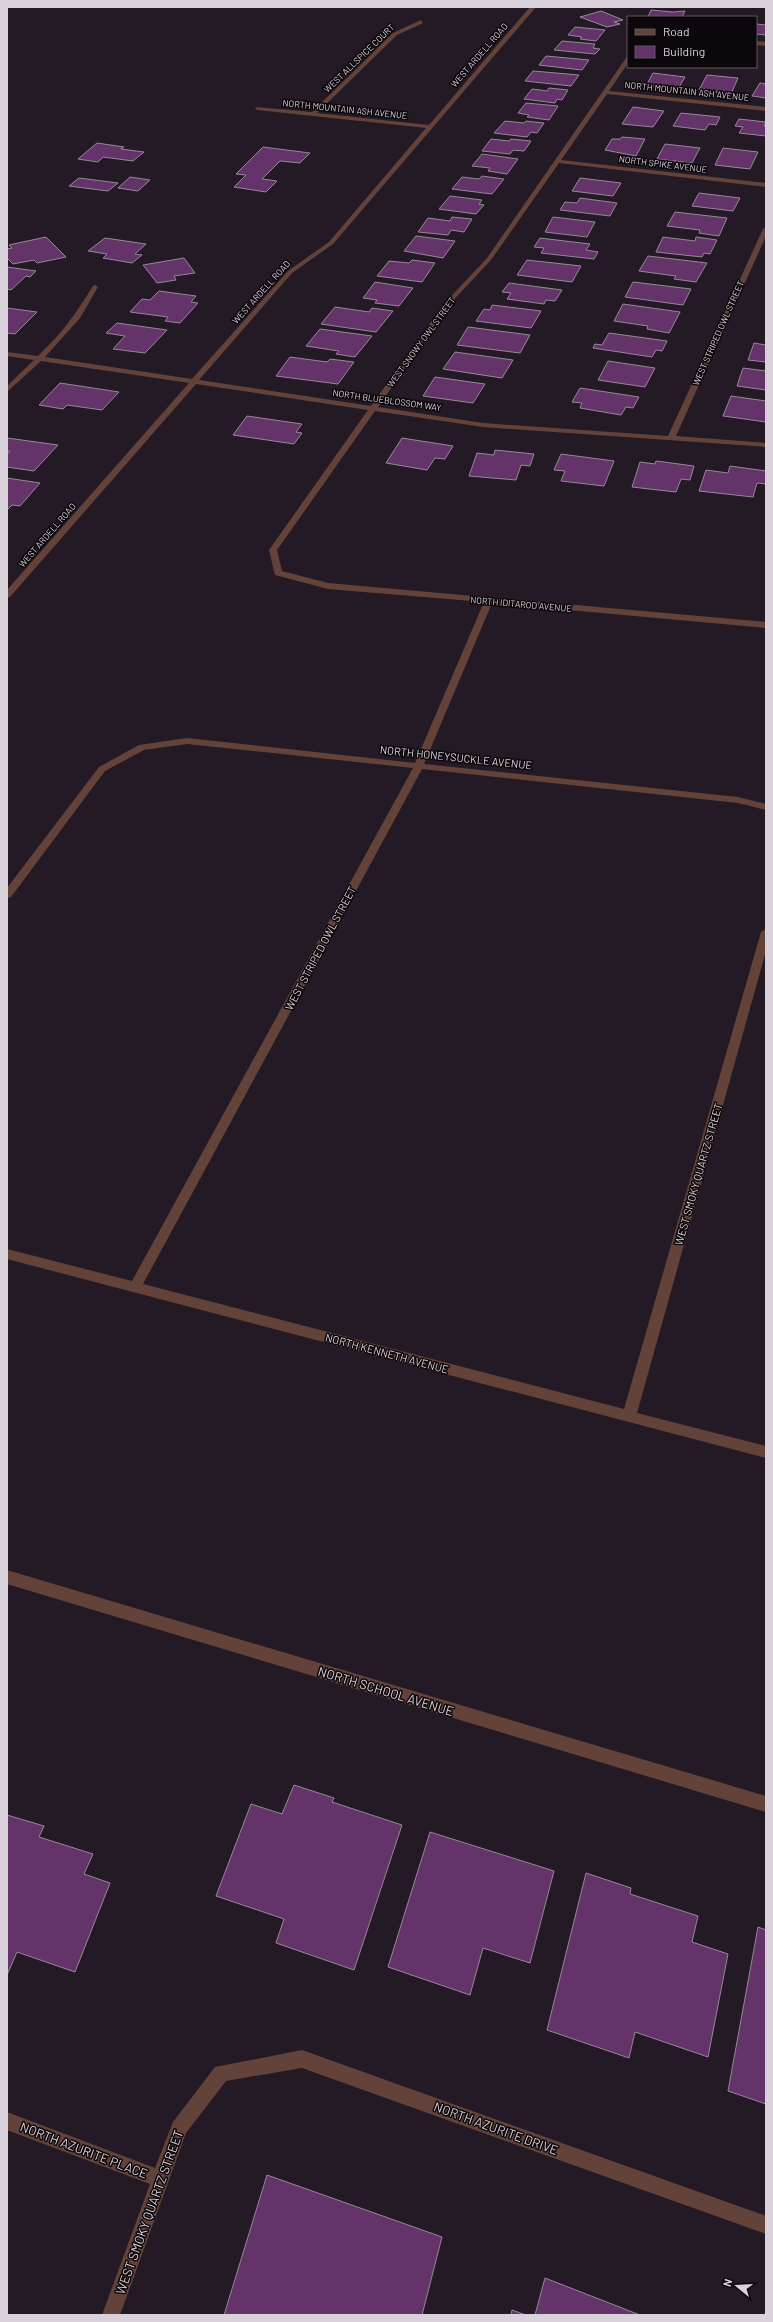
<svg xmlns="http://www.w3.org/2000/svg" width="773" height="2322" viewBox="0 0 773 2322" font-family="Barlow,sans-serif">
	<rect width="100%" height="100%" fill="#241a25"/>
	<g fill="#63336a" stroke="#958997">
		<polygon points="651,10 673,12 685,11 682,17 648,17"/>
		<polygon points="601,11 623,20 614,22 620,24 607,27 580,17"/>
		<polygon points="756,24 766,25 766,35 756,34"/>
		<polygon points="575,27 605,30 596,41 580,39 582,37 568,35"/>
		<polygon points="562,41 595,44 593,48 600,49 595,54 554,50"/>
		<polygon points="546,56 589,60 582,70 539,65"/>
		<polygon points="533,71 579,75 571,86 525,81"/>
		<polygon points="653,73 685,77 678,89 646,86"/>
		<polygon points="707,75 738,78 731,94 699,90"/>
		<polygon points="760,83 766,84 766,98 752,96"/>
		<polygon points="549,88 568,90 562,100 557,99 555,103 524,99 532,89 547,91"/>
		<polygon points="526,103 558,106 549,120 527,117 529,115 518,113"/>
		<polygon points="633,107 664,111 653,127 622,124"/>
		<polygon points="681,113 720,117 716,125 709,124 705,130 673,126"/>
		<polygon points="739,119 766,122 764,126 766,126 766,136 739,133 743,127 735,126"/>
		<polygon points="505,121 524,123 526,121 544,123 537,133 531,132 527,137 494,133"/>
		<polygon points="622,137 645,139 636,156 605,150 612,139 620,139"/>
		<polygon points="491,139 509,141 511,139 531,141 524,151 513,150 510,154 482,151"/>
		<polygon points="97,143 124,147 121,149 144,152 133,161 103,157 98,162 78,159"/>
		<polygon points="665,144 700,148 692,163 657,159"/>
		<polygon points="263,147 310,153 300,163 280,161 262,179 277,181 266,192 234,187 246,175 236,174"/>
		<polygon points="723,148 758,152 750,169 715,165"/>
		<polygon points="482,154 518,159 507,174 488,171 490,168 472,166"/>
		<polygon points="482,176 504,179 492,194 452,189 462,177 479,179"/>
		<polygon points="130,177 150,180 138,191 118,188"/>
		<polygon points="79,178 118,183 108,191 69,186"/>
		<polygon points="580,178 621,183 613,196 572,191"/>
		<polygon points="699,193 740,198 733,211 692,206"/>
		<polygon points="450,196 482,200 479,204 484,205 476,214 439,209"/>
		<polygon points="580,198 617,203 610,216 560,210 565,202 577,203"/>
		<polygon points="675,212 727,218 719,236 699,233 700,230 667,226"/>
		<polygon points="452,217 472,219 464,232 451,230 448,235 418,232 428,218 450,221"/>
		<polygon points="553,217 595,222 587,237 545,232"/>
		<polygon points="416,236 455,241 443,258 404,251"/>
		<polygon points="46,237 66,257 37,263 34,260 13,264 7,258 7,249 12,248 9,245"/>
		<polygon points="663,237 695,241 696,237 717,240 710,254 704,253 702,257 656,252"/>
		<polygon points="105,238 146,244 135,254 142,255 132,263 103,258 107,254 88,251"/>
		<polygon points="540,238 590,244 586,250 598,252 594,259 541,253 544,248 534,247"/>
		<polygon points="648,256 707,263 696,282 674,279 676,276 639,271"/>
		<polygon points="184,258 195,273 174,276 176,280 157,283 143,265"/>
		<polygon points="412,260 435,263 422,282 377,276 389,261 409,263"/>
		<polygon points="527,260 581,266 572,282 517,275"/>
		<polygon points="7,267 36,271 30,277 26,276 11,290 7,289"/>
		<polygon points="375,282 413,288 399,306 375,303 377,300 363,298"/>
		<polygon points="633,282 691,289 683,305 625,297"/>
		<polygon points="509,283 562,290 555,301 546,300 544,304 507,299 511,293 502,292"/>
		<polygon points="159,291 196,296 191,302 198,303 180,323 165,321 168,317 130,312 142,299 150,300"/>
		<polygon points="623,304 680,312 669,333 647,329 648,326 614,321"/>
		<polygon points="492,305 541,311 531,328 476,321 484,309 490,310"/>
		<polygon points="335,307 369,312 372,308 393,311 376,332 321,324"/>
		<polygon points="7,308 37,312 15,334 7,333"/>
		<polygon points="117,323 167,330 145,353 113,349 125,336 106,333"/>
		<polygon points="468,327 530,335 520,353 457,345"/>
		<polygon points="320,329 372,336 355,357 336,354 339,351 306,346"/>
		<polygon points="609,333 667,341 662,351 656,350 652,357 593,348 595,344 602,345"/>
		<polygon points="754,343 766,345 766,362 748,360"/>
		<polygon points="455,352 513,360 502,378 443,369"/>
		<polygon points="290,357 327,362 330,359 354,362 338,384 276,376"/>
		<polygon points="608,361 655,368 645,387 598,380"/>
		<polygon points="743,368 766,371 766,390 737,386"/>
		<polygon points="435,377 485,384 473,403 423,396"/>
		<polygon points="60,383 119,392 102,410 67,405 63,409 39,405"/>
		<polygon points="580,388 639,397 633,408 626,407 621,415 580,408 582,403 572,402"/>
		<polygon points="731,396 766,401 766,422 723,416"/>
		<polygon points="247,416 302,424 296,432 302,433 294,444 233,435"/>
		<polygon points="7,438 58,445 34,471 7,467 7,455 10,451 7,451"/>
		<polygon points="402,438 453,446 445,459 435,458 427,470 386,463"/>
		<polygon points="495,450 534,454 530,466 521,465 516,480 469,476 477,453 494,455"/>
		<polygon points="561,454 614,461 604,486 561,481 565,471 554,470"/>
		<polygon points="656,461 694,466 690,480 681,479 676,492 632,487 640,462 655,464"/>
		<polygon points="730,466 766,471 766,484 757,483 753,497 699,491 706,470 728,473"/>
		<polygon points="7,478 40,483 20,506 12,505 7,510"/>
		<polygon points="294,1785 334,1798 332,1802 402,1825 354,1970 276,1943 284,1919 216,1896 251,1804 282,1814"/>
		<polygon points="7,1815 44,1826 39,1837 93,1854 84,1874 110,1883 75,1972 17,1952 7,1975"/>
		<polygon points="430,1832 554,1871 530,1963 483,1948 470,1995 388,1967"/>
		<polygon points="586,1873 631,1888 630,1894 698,1916 692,1942 728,1954 708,2057 635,2032 629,2058 547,2030"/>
		<polygon points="758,1927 766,1930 766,2104 728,2091"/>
		<polygon points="267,2175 442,2237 422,2315 224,2315"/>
		<polygon points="545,2278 640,2315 535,2315"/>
		<polygon points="512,2310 526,2315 511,2315"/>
	</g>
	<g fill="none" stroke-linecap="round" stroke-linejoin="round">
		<g fill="#634339" fill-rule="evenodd">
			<path d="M 530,7 L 536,7 L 333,244 L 292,273 L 199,380 L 371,406 L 443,305 L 487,258 L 626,58 L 628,57 L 628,63 L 609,91 L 766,107 L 766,111 L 607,94 L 561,160 L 766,183 L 766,187 L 559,163 L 491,260 L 447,307 L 378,407 L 483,423 L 668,436 L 763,229 L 766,227 L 766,236 L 676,436 L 766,443 L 766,447 L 483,427 L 375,411 L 277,550 L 282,571 L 328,583 L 766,622 L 766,628 L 492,603 L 424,764 L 738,797 L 766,804 L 766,810 L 738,803 L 422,769 L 143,1284 L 624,1409 L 761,932 L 766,929 L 766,951 L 637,1413 L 766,1446 L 766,1458 L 7,1259 L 7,1249 L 132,1281 L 413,768 L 187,744 L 144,750 L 105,771 L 11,897 L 7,898 L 7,888 L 99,767 L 139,745 L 187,738 L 415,763 L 484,602 L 328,589 L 275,575 L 269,550 L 368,410 L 196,384 L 10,597 L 7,598 L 7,590 L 189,383 L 41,361 L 7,392 L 7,386 L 34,360 L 7,356 L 7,352 L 38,356 C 63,332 75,315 93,286 L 95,285 L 98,287 L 80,318 L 45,357 L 192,379 L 288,271 L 329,242 L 426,128 L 257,110 L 255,107 L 312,112 L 393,33 L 421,20 L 423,23 L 397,35 L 317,113 L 429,125 Z"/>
			<polygon points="756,41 766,42 766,46 756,45"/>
			<polygon points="7,1570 766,1796 766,1812 7,1584"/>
			<polygon points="302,2050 766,2216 766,2234 302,2068 226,2081 186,2133 120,2315 102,2315 150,2184 7,2130 7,2112 155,2168 173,2122 215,2067"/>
		</g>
	</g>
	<g text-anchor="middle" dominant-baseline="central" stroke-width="3" stroke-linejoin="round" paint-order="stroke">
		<g font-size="9" fill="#d9d2da" stroke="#0b070b">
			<text transform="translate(479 55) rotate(-49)">WEST ARDELL ROAD</text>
			<text transform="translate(359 58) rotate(-44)">WEST ALLSPICE COURT</text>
			<text transform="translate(687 91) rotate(6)">NORTH MOUNTAIN ASH AVENUE</text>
			<text transform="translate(345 109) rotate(6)">NORTH MOUNTAIN ASH AVENUE</text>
			<text transform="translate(663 164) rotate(7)">NORTH SPIKE AVENUE</text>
			<text transform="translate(261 292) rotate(-48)">WEST ARDELL ROAD</text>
			<text transform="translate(718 333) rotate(-66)">WEST STRIPED OWL STREET</text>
			<text transform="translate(421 342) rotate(-54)">WEST SNOWY OWL STREET</text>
			<text transform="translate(387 400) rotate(8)">NORTH BLUEBLOSSOM WAY</text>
			<text transform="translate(47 535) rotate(-49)">WEST ARDELL ROAD</text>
			<text transform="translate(521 604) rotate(5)">NORTH IDITAROD AVENUE</text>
		</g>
		<g font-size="11" fill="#d9d2da" stroke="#0b070b">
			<text transform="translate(456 757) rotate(6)">NORTH HONEYSUCKLE AVENUE</text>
			<text transform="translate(320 948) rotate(-62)">WEST STRIPED OWL STREET</text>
			<text transform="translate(698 1174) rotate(-74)">WEST SMOKY QUARTZ STREET</text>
			<text transform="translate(387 1353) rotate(15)">NORTH KENNETH AVENUE</text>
		</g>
		<g font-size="13" fill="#d9d2da" stroke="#0b070b">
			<text transform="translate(386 1691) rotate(17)">NORTH SCHOOL AVENUE</text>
			<text transform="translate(496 2128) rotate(20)">NORTH AZURITE DRIVE</text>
			<text transform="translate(84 2150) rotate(21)">NORTH AZURITE PLACE</text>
			<text transform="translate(149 2212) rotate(-70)">WEST SMOKY QUARTZ STREET</text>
		</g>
	</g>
	<rect width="773" height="2322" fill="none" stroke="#d9d2da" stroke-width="16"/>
	<rect x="627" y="16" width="130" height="52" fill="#0b070b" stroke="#5d585e"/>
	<rect x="635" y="29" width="20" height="6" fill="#634339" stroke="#5d585e"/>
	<text x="663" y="36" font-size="12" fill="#d9d2da">Road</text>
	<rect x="635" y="46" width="20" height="12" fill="#63336a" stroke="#5d585e"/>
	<text x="663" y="56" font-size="12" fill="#d9d2da">Building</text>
	<g transform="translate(737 2286) rotate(288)" stroke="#0b070b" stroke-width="3" paint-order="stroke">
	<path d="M0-3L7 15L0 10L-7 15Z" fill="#d9d2da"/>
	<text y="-6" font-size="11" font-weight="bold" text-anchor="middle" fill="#d9d2da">N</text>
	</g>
</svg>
